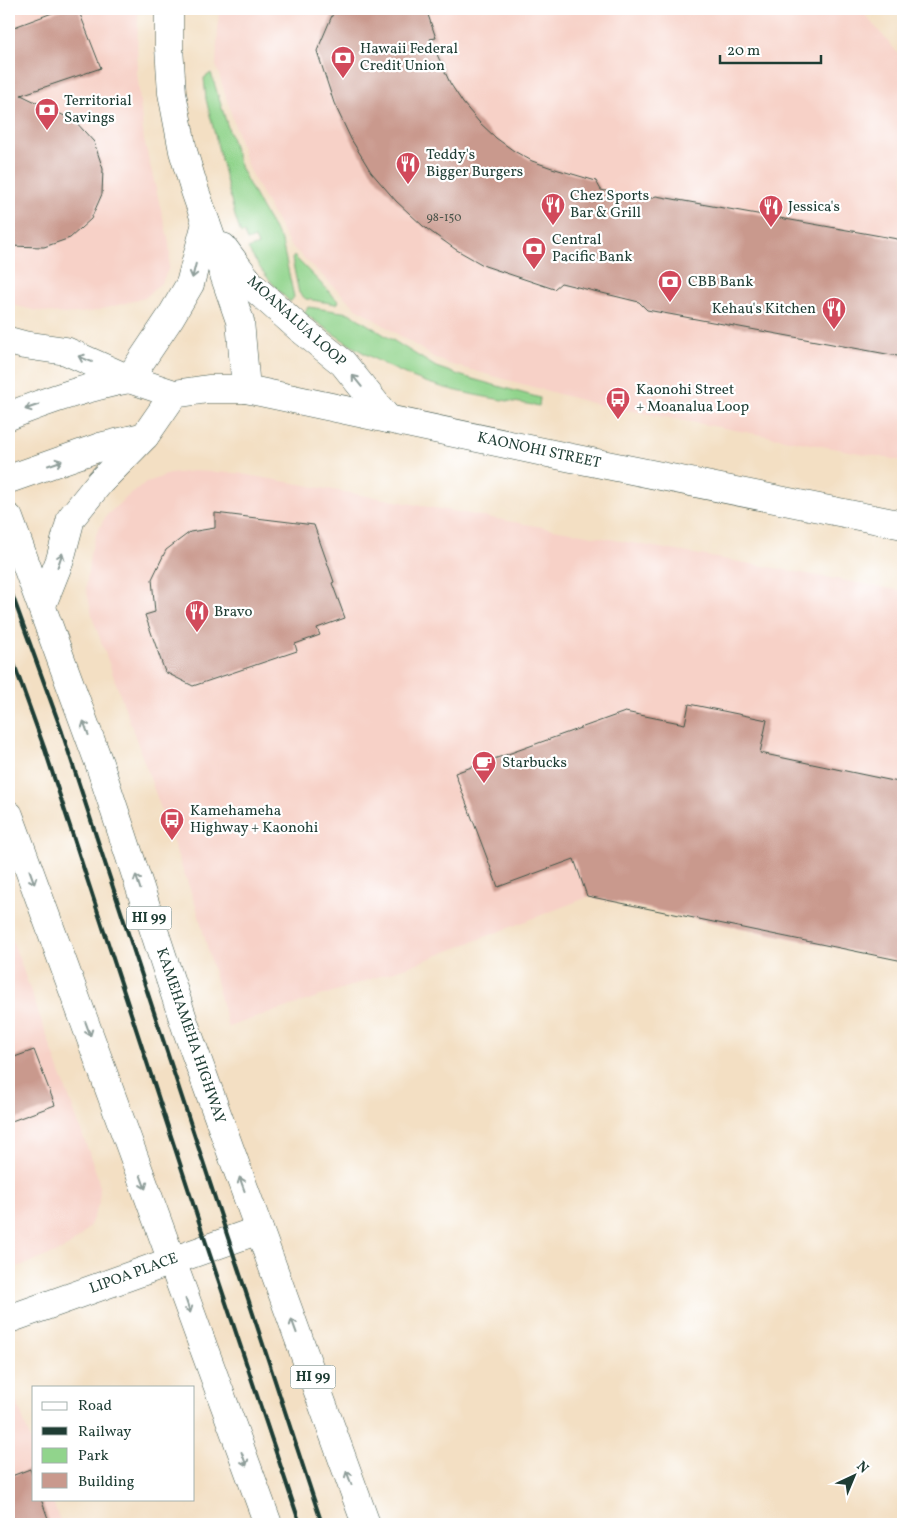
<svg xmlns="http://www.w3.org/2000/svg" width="912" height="1533" viewBox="0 0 912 1533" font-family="Vollkorn,serif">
	<rect width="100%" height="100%" fill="#fff"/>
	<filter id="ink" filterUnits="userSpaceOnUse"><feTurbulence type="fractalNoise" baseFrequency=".02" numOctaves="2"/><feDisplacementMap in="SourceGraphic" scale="10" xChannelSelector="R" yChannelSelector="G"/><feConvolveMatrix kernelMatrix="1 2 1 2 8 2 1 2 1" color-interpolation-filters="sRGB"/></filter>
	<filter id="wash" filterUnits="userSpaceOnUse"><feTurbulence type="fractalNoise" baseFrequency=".0096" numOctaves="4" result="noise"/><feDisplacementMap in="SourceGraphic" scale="20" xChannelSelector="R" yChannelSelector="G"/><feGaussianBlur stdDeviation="1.12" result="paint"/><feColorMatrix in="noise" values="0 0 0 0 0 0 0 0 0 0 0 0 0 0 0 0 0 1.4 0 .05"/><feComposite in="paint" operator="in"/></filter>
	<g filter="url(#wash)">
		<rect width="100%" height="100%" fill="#f3dfc3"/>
		<g fill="#f7d1c7">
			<polygon points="9,9 138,9 137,71 144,140 169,242 170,256 168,270 162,282 145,298 91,312 64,314 37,311 9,304"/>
			<polygon points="219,9 860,9 903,59 903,461 599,405 449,364 435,358 355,307 289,244 248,168 216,65"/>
			<polygon points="193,471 236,473 288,482 903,591 903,962 588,897 410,966 228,1027 198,912 93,619 86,588 90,554 97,532 106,516 123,500 145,483 169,474"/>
			<polygon points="9,931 97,1175 100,1188 99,1202 94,1216 89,1227 80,1237 69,1246 55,1253 9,1270"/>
			<polygon points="9,1380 34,1449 34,1499 52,1499 61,1524 9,1524"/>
		</g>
		<g fill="#91d48c" stroke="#588860">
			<path d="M 211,73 L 241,169 L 262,209 L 282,242 L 294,297 L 290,302 C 273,285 260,270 248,249 L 258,245 L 255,238 L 247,241 L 244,233 L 241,234 L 235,216 L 211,119 L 206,99 L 204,78 Z"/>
			<polygon points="294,256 339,302 336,304 306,299 299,293 292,259"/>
			<path d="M 308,307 L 349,313 L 436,367 L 462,376 L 540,398 L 539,406 C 496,399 452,393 412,377 C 373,361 338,338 304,313 Z"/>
		</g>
		<g id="blocks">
			<g fill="#c9998d">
				<polygon points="63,9 78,9 101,68 21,95 75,121 94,142 103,169 102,194 91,219 70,238 44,247 9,246 9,29"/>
				<polygon points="343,9 426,9 436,38 430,39 450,83 463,103 479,122 496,138 514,151 532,161 552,168 596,181 601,190 647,200 656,196 903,240 903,357 647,310 639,302 561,283 554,289 485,266 455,249 423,226 396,201 371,172 351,139 334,103 317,51 334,11"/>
				<polygon points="215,513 314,525 334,582 332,583 345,618 317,628 320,635 295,644 297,651 193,686 165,672 145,615 155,612 152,579 166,550 190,532 215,528"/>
				<polygon points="689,704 767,720 760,753 903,783 903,961 587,896 574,859 498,887 455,773 625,712 685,724"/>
				<polygon points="34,1050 55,1105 9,1122 9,1059"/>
				<polygon points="30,1469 34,1479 34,1499 41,1499 50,1524 9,1524 9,1477"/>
			</g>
		</g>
	</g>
	<g filter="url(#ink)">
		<use href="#blocks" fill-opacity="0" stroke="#3f5549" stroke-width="1"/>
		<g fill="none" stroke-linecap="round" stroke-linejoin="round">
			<defs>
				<g id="minor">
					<polyline points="169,9 169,47 172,93 183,151 195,191 240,321 246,389"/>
					<polyline points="223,247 252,286 298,327 343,363 388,419"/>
					<polyline points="129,379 170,318 190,284 206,223"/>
					<polyline points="9,1319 259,1230"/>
				</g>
				<g id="tertiary">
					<polyline points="9,341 24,345 66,351 129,379 174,394 208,389 246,389 567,457 903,525"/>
					<path d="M 9,416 C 48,400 88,387 129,379"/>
					<polyline points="9,479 103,446 145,436"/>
					<polyline points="42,605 60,560 71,518 100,482 145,436 174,394"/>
				</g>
				<g id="primary">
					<polyline points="9,518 99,763 186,1028 366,1524"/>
					<polyline points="9,815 268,1524"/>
				</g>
			</defs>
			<use href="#minor" stroke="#3f5549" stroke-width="29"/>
			<use href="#tertiary" stroke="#3f5549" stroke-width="29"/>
			<use href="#primary" stroke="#3f5549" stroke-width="29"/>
			<use href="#minor" stroke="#fff" stroke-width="28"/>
			<use href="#tertiary" stroke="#fff" stroke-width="28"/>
			<use href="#primary" stroke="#fff" stroke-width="28"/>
			<g stroke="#1f3d34" stroke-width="4">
				<polyline points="9,586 62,732 322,1524"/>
				<polyline points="9,650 45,750 201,1228 300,1524"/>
			</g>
		</g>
		<defs><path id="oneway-shaft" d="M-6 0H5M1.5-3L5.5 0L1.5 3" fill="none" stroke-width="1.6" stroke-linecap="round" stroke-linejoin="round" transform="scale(1.25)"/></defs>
		<g stroke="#8f9e9a">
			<use href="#oneway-shaft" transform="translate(194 271) rotate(104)"/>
			<use href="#oneway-shaft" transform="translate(85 359) rotate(-157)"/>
			<use href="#oneway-shaft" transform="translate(357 381) rotate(-129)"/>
			<use href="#oneway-shaft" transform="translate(32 407) rotate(161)"/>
			<use href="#oneway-shaft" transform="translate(55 463) rotate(-19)"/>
			<use href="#oneway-shaft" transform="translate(60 560) rotate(-71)"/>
			<use href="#oneway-shaft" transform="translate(86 728) rotate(-110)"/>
			<use href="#oneway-shaft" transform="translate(32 877) rotate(70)"/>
			<use href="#oneway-shaft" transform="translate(138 882) rotate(-108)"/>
			<use href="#oneway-shaft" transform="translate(88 1029) rotate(70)"/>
			<use href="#oneway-shaft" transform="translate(143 1182) rotate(70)"/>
			<use href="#oneway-shaft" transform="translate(242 1184) rotate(-110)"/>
			<use href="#oneway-shaft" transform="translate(188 1306) rotate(71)"/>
			<use href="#oneway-shaft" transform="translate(294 1326) rotate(-110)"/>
			<use href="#oneway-shaft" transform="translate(244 1459) rotate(70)"/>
			<use href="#oneway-shaft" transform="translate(349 1478) rotate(-110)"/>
		</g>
	</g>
	<defs>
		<symbol id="bank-pin" viewBox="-11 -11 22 30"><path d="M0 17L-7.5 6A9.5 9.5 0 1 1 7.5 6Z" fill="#d1495b" stroke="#fff"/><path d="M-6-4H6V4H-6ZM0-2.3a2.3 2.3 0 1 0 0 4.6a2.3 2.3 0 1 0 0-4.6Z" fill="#fff"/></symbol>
		<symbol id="restaurant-pin" viewBox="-11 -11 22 30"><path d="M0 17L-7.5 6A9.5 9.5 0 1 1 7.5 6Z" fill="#d1495b" stroke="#fff"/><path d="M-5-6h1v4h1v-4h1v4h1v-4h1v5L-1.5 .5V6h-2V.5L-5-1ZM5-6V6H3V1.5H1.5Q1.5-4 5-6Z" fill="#fff"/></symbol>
		<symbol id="bus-pin" viewBox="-11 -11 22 30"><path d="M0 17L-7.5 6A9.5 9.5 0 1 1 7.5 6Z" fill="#d1495b" stroke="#fff"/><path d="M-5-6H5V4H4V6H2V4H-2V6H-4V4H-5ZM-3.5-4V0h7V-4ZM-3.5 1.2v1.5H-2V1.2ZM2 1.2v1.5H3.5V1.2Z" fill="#fff"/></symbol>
		<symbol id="cafe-pin" viewBox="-11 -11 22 30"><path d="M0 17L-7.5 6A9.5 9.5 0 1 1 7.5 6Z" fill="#d1495b" stroke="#fff"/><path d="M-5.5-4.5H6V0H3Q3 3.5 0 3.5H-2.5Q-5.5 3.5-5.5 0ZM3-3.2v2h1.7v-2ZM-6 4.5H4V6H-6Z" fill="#fff"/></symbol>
	</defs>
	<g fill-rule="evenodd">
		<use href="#bank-pin" x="329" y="44" width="28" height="38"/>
		<use href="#bank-pin" x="33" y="96" width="28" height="38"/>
		<use href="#restaurant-pin" x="394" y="150" width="28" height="38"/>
		<use href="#restaurant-pin" x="539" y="191" width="28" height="38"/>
		<use href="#restaurant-pin" x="757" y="193" width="28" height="38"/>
		<use href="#bank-pin" x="520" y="235" width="28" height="38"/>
		<use href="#bank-pin" x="656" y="268" width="28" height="38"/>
		<use href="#restaurant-pin" x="820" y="295" width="28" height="38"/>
		<use href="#bus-pin" x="604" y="385" width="28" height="38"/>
		<use href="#restaurant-pin" x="183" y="598" width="28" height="38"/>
		<use href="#cafe-pin" x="470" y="749" width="28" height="38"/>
		<use href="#bus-pin" x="158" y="806" width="28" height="38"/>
	</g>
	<g text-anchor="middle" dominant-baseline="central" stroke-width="4.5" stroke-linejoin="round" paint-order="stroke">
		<g font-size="12" fill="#4a544a">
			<text x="444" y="218">98-150</text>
		</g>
		<g fill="#fff" stroke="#627771" stroke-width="1">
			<rect x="126.5" y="906.5" width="45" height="23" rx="4"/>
			<rect x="290.5" y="1365.5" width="45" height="23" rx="4"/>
		</g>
		<g font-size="14" font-weight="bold" fill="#1f3d34">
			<text x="149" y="918">HI 99</text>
			<text x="313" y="1377">HI 99</text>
		</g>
		<g font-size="15" fill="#1f3d34" stroke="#fff" text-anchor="start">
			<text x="360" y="49">Hawaii Federal<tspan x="360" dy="17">Credit Union</tspan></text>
			<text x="64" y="101">Territorial<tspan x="64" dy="17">Savings</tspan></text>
			<text x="426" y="155">Teddy's<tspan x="426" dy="17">Bigger Burgers</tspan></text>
			<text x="570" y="196">Chez Sports<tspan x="570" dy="17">Bar &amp; Grill</tspan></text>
			<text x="788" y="207">Jessica's</text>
			<text x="552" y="240">Central<tspan x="552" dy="17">Pacific Bank</tspan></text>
			<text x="688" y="282">CBB Bank</text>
			<text x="816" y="309" text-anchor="end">Kehau's Kitchen</text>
			<text x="636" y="390">Kaonohi Street<tspan x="636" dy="17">+ Moanalua Loop</tspan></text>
			<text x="214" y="612">Bravo</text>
			<text x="502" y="763">Starbucks</text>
			<text x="190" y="811">Kamehameha<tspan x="190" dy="17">Highway + Kaonohi</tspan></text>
		</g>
		<g font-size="15" fill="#1f3d34" stroke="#fff">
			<text transform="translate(296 322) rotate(42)">MOANALUA LOOP</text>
			<text transform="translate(539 451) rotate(12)">KAONOHI STREET</text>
			<text transform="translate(190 1036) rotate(71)">KAMEHAMEHA HIGHWAY</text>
			<text transform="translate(134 1274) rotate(-20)">LIPOA PLACE</text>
		</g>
	</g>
	<rect width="912" height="1533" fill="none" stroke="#fff" stroke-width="30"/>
	<rect x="32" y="1386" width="162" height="115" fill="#ffffff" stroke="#a5b1ae"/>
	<rect x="42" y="1402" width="25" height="8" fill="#ffffff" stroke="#a5b1ae"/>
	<text x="78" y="1410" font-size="15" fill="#1f3d34">Road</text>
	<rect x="42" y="1427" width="25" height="8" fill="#1f3d34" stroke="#a5b1ae"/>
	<text x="78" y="1436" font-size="15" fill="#1f3d34">Railway</text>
	<rect x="42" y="1448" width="25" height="15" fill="#91d48c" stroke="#a5b1ae"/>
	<text x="78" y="1460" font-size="15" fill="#1f3d34">Park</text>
	<rect x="42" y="1473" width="25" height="15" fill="#c9998d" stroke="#a5b1ae"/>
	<text x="78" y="1486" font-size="15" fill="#1f3d34">Building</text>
	<g transform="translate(854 1476) rotate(44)" stroke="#ffffff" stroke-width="4" paint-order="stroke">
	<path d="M0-4L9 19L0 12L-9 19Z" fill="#1f3d34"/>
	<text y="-8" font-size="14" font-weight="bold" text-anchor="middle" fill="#1f3d34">N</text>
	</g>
	<path d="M720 55v8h101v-8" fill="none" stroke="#1f3d34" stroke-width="2.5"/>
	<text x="727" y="55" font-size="15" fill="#1f3d34" stroke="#ffffff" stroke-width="4" paint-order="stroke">20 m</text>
</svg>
